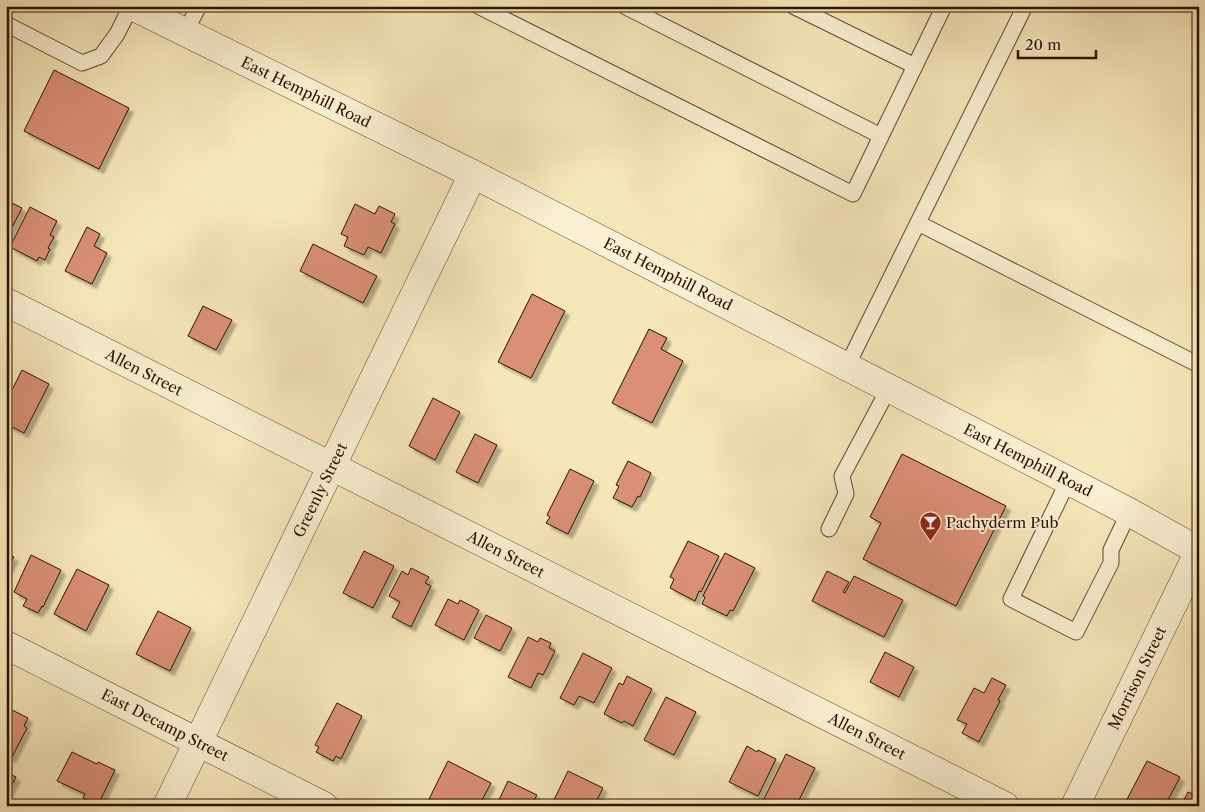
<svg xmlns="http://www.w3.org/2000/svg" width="1205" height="812" viewBox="0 0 1205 812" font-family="'Libre Caslon Text',serif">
	<defs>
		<filter id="shadow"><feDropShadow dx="4.5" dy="4.5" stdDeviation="1" flood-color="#0004"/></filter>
	</defs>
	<rect width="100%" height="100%" fill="#f6e7b9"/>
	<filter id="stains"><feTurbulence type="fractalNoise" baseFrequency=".004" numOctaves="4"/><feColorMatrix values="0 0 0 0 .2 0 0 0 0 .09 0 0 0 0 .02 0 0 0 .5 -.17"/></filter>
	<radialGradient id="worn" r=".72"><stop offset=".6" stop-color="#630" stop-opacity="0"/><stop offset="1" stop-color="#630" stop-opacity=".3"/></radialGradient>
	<g fill="#da9074" stroke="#2c1300" filter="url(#shadow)">
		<polygon points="54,70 129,108 99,169 24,131"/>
		<polygon points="6,200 22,208 6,239"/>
		<polygon points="355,204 375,214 379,206 395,214 391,222 395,224 381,253 368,247 364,255 344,246 348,237 341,234"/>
		<polygon points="30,207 57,221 50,235 54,237 48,248 50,249 45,260 39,257 37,261 10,247"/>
		<polygon points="87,227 100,234 94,246 107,253 92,284 65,271"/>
		<polygon points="313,244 377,276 363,303 300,271"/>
		<polygon points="532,294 565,311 531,378 498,362"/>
		<polygon points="203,306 232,320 216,350 188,336"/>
		<polygon points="649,329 667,338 661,349 683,361 652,423 612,403"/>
		<polygon points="22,370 49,384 24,433 6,424 6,402"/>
		<polygon points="433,398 460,412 435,460 409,446"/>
		<polygon points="475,434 497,445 478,483 456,472"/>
		<polygon points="902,454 1006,506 956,606 863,559 881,523 870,517"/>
		<polygon points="628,461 651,473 640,497 638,496 632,507 613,498 619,486 616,485"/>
		<polygon points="570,469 594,481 568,534 546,523 550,517 547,515"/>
		<polygon points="688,541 719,556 701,592 699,591 695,601 670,588 674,579 670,577"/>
		<polygon points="364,551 394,566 373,608 343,593"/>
		<polygon points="725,553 755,568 733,611 730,610 727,616 702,604 705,597 703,596"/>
		<polygon points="6,554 14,557 6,572"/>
		<polygon points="31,555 61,570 43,607 42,606 38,613 23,606 27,599 14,592"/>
		<polygon points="411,568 429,577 425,583 431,586 411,627 392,617 400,602 389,596 402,571 408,575"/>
		<polygon points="77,569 109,585 86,631 54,614"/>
		<polygon points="827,571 849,582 843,592 845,593 854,576 903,600 884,637 812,601"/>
		<polygon points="448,599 458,604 460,600 479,610 464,640 435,625"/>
		<polygon points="158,611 191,628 170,671 136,654"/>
		<polygon points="486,615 512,628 500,651 474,638"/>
		<polygon points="528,637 538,642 540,638 551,643 549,648 555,651 543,675 538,673 531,688 508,677"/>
		<polygon points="885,652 914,667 899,697 870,682"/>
		<polygon points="583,653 612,668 594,703 579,696 574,705 560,698"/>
		<polygon points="627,676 652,689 633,726 624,721 622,723 604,714 619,683 623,685"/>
		<polygon points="992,678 1006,685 998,700 1000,701 979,742 962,733 967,724 957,720 974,688 984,693"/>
		<polygon points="666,697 696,712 674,755 644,740"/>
		<polygon points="337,703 362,716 341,759 336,756 333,761 316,752 319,747 315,745"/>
		<polygon points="8,708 28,718 24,726 27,728 11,759 6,756 6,713"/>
		<polygon points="747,746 757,752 758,750 776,759 758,796 729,782"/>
		<polygon points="72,752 97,764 98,762 115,770 98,805 83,798 85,794 57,781"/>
		<polygon points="786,754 815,768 796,806 773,806 763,801"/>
		<polygon points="448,761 491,783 479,806 456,806 454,805 454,806 441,806 429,799"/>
		<polygon points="1147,761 1180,777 1165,806 1125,806 1124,805"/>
		<polygon points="568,771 603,788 594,806 551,806"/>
		<polygon points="6,772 16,777 6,796"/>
		<polygon points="508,781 537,795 531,806 496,806"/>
		<polygon points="1188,792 1199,797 1199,806 1181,806"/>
	</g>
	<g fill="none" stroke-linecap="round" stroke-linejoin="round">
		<defs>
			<g id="service">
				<polyline points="478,6 853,194 944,6"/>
				<polyline points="624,6 881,136"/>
				<polyline points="793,6 915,66"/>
				<polyline points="6,24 82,63 101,56 117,34 131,6"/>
				<polyline points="185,32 199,6"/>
				<polyline points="918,223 1199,365"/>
				<polyline points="847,366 1025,6"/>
				<polyline points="1068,481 1011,599 1076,632 1111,563 1111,550 1129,512"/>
				<polyline points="829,529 846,494 842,476 889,388"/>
			</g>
			<g id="minor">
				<polyline points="6,302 1005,806"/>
				<polyline points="6,645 324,806"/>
				<polyline points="167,806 473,174"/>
				<polyline points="1075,806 1199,551"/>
			</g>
			<polyline id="tertiary" points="132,6 473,174 1129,512 1199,551"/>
		</defs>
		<use href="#service" stroke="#5e482e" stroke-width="17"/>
		<use href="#minor" stroke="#5e482e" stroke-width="29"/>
		<use href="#tertiary" stroke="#5e482e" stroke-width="29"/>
		<use href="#service" stroke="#f9efd2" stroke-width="15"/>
		<use href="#minor" stroke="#f9efd2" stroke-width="28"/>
		<use href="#tertiary" stroke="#f9efd2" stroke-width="28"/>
	</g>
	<defs>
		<symbol id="bar-pin" viewBox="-11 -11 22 30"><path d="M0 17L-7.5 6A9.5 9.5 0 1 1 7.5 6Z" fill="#8f2418" stroke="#f9efd2"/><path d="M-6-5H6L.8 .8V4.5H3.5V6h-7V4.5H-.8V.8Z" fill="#fff"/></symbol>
	</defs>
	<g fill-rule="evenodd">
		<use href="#bar-pin" x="918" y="510" width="25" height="34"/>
	</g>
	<g text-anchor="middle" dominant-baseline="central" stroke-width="4" stroke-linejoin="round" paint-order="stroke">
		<g font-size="15" fill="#2c1300" stroke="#f9efd2">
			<text transform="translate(306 92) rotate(26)">East Hemphill Road</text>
			<text transform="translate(668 274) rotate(27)">East Hemphill Road</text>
			<text transform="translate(144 372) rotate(27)">Allen Street</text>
			<text transform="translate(1028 460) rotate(27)">East Hemphill Road</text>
			<text transform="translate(320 490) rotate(-64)">Greenly Street</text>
			<text transform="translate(506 554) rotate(27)">Allen Street</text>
			<text transform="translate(1137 678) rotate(-64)">Morrison Street</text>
			<text transform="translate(165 725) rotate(27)">East Decamp Street</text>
			<text transform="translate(867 736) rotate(27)">Allen Street</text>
		</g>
		<g font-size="15" fill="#2c1300" stroke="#f9efd2" text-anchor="start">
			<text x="946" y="522">Pachyderm Pub</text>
		</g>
	</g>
	<rect width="1205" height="812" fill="none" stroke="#f6e7b9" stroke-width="25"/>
	<rect x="8" y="8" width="1190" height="797" fill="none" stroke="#2c1300" stroke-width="2.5"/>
	<rect x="12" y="12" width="1180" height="787" fill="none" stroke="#2c1300"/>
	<path d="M1018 50v8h78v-8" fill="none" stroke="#2c1300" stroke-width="2.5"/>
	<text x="1025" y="50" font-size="15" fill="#2c1300" stroke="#f9efd2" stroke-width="4" paint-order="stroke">20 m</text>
	<rect width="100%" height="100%" filter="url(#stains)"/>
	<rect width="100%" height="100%" fill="url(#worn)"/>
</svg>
